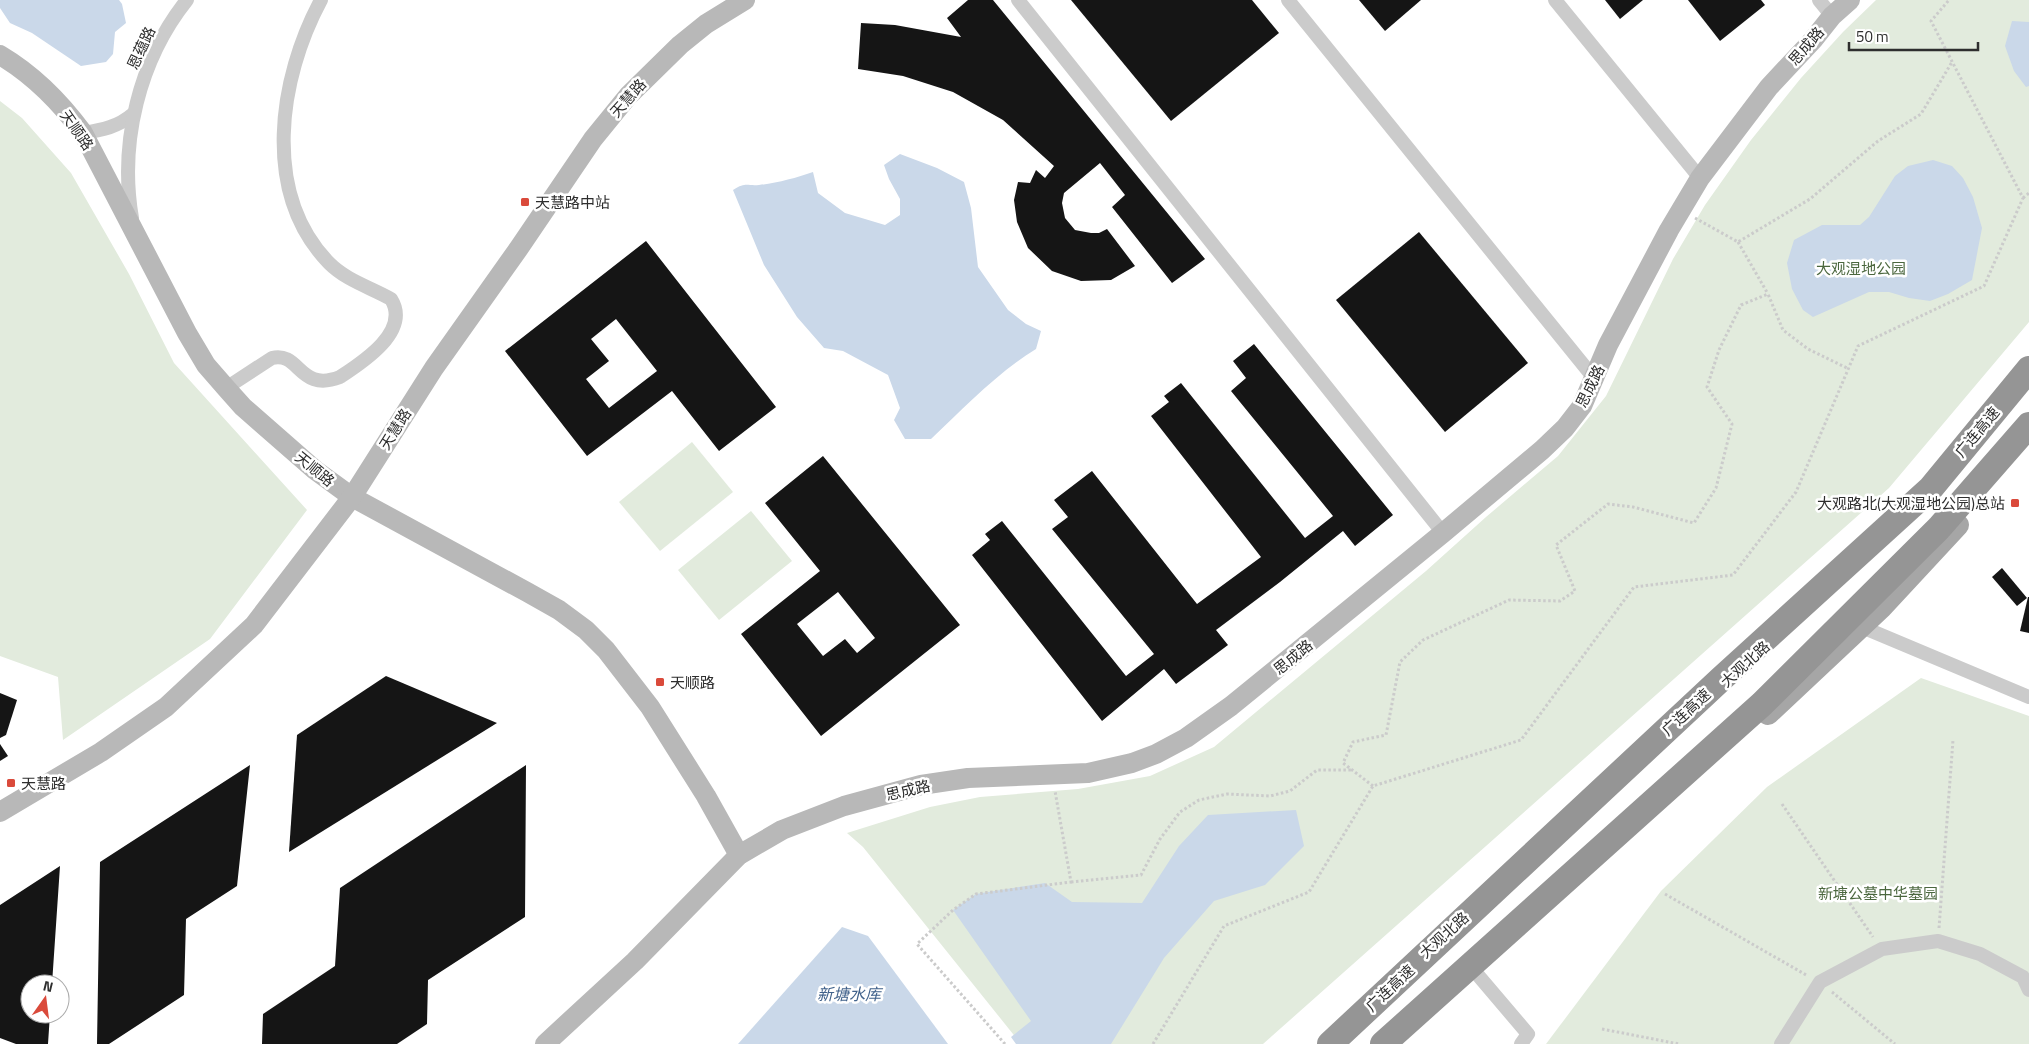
<svg xmlns="http://www.w3.org/2000/svg" width="2029" height="1044" viewBox="0 0 2029 1044" font-family="'Titillium Web','Noto Sans SC',sans-serif">
	<rect width="100%" height="100%" fill="#fff"/>
	<g fill="#e2ebdd">
		<polygon points="1876,0 2029,0 2029,322 1889,488 1263,1044 1021,1044 863,847 847,833 930,807 980,797 1078,789 1150,776 1214,747 1426,571 1486,517 1558,456 1606,396 1673,259 1705,205 1751,140 1801,78 1843,32"/>
		<polygon points="0,101 22,118 71,173 129,274 174,363 307,510 210,639 63,740 58,677 0,656"/>
		<polygon points="692,442 733,492 660,551 619,502"/>
		<polygon points="751,511 792,561 719,620 678,570"/>
		<polygon points="1921,678 2029,716 2029,1044 1546,1044 1661,891 1767,787"/>
	</g>
	<g fill="#cad8e9">
		<polygon points="0,0 119,0 122,4 126,23 115,32 113,54 106,62 81,66 32,33 10,23 0,8"/>
		<polygon points="2012,21 2029,22 2029,86 2026,87 2014,71 2005,46"/>
		<path d="M 900,154 L 937,168 L 964,182 L 971,208 L 978,267 L 1008,310 L 1026,324 L 1041,331 L 1036,349 C 997,373 964,408 931,439 L 905,439 L 894,420 L 900,408 L 888,375 L 843,351 L 824,348 L 797,317 L 764,265 L 733,190 C 746,182 746,186 759,185 C 777,183 796,178 813,172 L 818,193 L 845,213 L 885,225 L 900,215 L 900,199 L 889,179 L 884,165 Z"/>
		<polygon points="1933,160 1952,166 1963,178 1973,197 1982,228 1972,280 1948,294 1930,301 1909,298 1889,292 1869,292 1813,317 1803,310 1792,289 1787,263 1794,240 1822,225 1860,225 1869,217 1895,176 1908,166"/>
		<polygon points="1296,810 1304,846 1265,885 1214,901 1164,958 1111,1044 1016,1044 1011,1037 1031,1021 953,910 976,894 1045,883 1072,902 1142,903 1179,846 1208,815"/>
		<polygon points="842,927 868,936 948,1044 738,1044"/>
	</g>
	<g fill="#151515" fill-rule="evenodd">
		<polygon points="968,0 993,0 1205,259 1172,283 1112,207 1125,195 1100,163 1064,193 1062,203 1065,218 1075,230 1091,233 1099,233 1107,229 1135,266 1111,280 1081,281 1052,271 1028,248 1017,222 1014,200 1018,182 1030,183 1036,170 1045,178 1054,166 1003,120 953,92 903,76 858,69 861,23 895,25 961,37 947,18"/>
		<polygon points="1071,0 1252,0 1279,33 1171,121"/>
		<polygon points="1359,0 1421,0 1385,31"/>
		<polygon points="1605,0 1643,0 1620,19"/>
		<polygon points="1688,0 1761,0 1765,5 1720,41"/>
		<polygon points="1419,232 1528,363 1445,432 1336,300"/>
		<path d="M 646,241 L 776,407 L 719,451 L 672,391 L 587,456 L 505,351 ZM 616,319 L 657,371 L 609,408 L 586,379 L 609,361 L 591,339 Z"/>
		<polygon points="1254,344 1393,515 1355,546 1343,531 1280,582 1216,630 1228,645 1176,684 1164,669 1102,721 972,555 990,540 985,534 1002,521 1126,676 1154,654 1052,529 1068,517 1054,500 1092,471 1197,604 1261,557 1151,416 1169,402 1164,396 1181,383 1305,538 1333,516 1231,391 1246,378 1233,361"/>
		<path d="M 823,456 L 960,625 L 821,736 L 741,634 L 820,571 L 765,503 ZM 838,592 L 875,638 L 857,653 L 845,639 L 823,656 L 797,624 Z"/>
		<polygon points="2002,568 2027,598 2017,606 1992,577"/>
		<polygon points="2028,597 2029,597 2029,633 2020,631"/>
		<polygon points="386,676 497,723 289,852 297,735"/>
		<polygon points="0,693 17,700 6,735 0,738"/>
		<polygon points="0,744 8,756 0,761"/>
		<polygon points="250,765 237,886 186,919 184,995 109,1044 97,1044 100,862"/>
		<polygon points="526,765 525,917 428,980 427,1024 397,1044 262,1044 263,1014 335,966 340,888"/>
		<polygon points="60,866 52,984 30,984 30,1014 50,1014 48,1044 16,1044 0,1038 0,905"/>
	</g>
	<g fill="none" stroke-linecap="round" stroke-linejoin="round">
		<g stroke="#cbcbcb" stroke-width="3" stroke-dasharray="2.5 2.5" stroke-linecap="butt">
			<polyline points="2023,198 2029,193"/>
			<polyline points="1695,218 1738,242 1810,199 1878,141 1921,114 1952,62"/>
			<polyline points="1738,242 1768,294"/>
			<polyline points="1373,786 1343,763 1353,742 1386,735 1400,662 1423,640 1509,600 1560,601 1575,591 1556,545 1608,504 1633,507 1694,523 1716,488 1732,424 1707,387 1719,350 1741,305 1768,294 1783,330 1808,349 1849,369"/>
			<polyline points="1782,804 1873,937"/>
			<polyline points="1071,882 1141,875 1160,839 1180,812 1199,800 1227,794 1270,796 1290,791 1317,770 1353,770"/>
			<polyline points="1665,894 1808,976"/>
			<polyline points="1939,928 1953,740"/>
			<polyline points="1832,992 1895,1044"/>
			<polyline points="1602,1029 1679,1044"/>
			<polyline points="1005,1044 917,944 953,910 976,894 1071,882 1055,791"/>
			<polyline points="1153,1044 1224,926 1309,892 1373,786 1521,740 1634,587 1733,575 1796,492 1858,346 1984,286 2023,198 1931,21 1949,0"/>
		</g>
		<g stroke="#cbcbcb" stroke-width="14">
			<polyline points="1018,0 1443,533"/>
			<polyline points="1288,0 1594,378"/>
			<polyline points="1555,0 1700,178"/>
			<polyline points="1819,0 1832,16"/>
			<path d="M 83,133 C 102,130 118,127 133,114"/>
			<path d="M 132,218 C 119,143 139,60 187,0"/>
			<path d="M 226,388 L 272,358 C 300,351 299,393 340,377 C 363,362 411,331 391,299 C 370,287 347,281 329,263 C 261,193 279,78 321,0"/>
			<polyline points="1862,627 2029,697"/>
			<polyline points="1477,974 1528,1034 1521,1044"/>
			<polyline points="1781,1044 1820,982 1882,949 1938,941 1980,954 2023,977 2029,990"/>
		</g>
		<g stroke="#b8b8b8" stroke-width="20">
			<path d="M 0,55 C 32,74 61,103 83,133 L 187,333 L 206,365 L 226,388 L 243,407 L 315,470 L 352,497 L 527,592 L 559,610 L 586,630 L 606,650 L 650,707 L 706,796 L 739,855"/>
			<polyline points="0,812 101,752 166,707 254,625 352,497 434,368 519,248 593,139 628,96 680,45 706,24 745,0"/>
			<polyline points="545,1044 635,961 739,855 782,830 844,806 921,785 968,778 1088,773 1132,763 1156,754 1186,738 1231,706 1443,533 1542,450 1565,428 1582,406 1608,345 1669,230 1700,178 1769,87 1813,40 1832,16 1850,0"/>
		</g>
		<polyline stroke="#a6a6a6" stroke-width="22" points="1768,714 1881,608 1958,525"/>
		<g stroke="#959595" stroke-width="26">
			<polyline points="1330,1044 1721,679 1931,488 2029,369"/>
			<polyline points="1383,1044 1762,704 1939,528 2029,425"/>
		</g>
	</g>
	<g fill="#da4a3b" stroke="#fff" stroke-width="2">
		<rect x="520" y="197" width="10" height="10" rx="2.5"/>
		<rect x="2010" y="498" width="10" height="10" rx="2.5"/>
		<rect x="655" y="677" width="10" height="10" rx="2.5"/>
		<rect x="6" y="778" width="10" height="10" rx="2.5"/>
	</g>
	<g text-anchor="middle" dominant-baseline="central" stroke-width="5" stroke-linejoin="round" paint-order="stroke">
		<g font-size="15" fill="#2e2e2e" stroke="#fff">
			<text transform="translate(1806 46) rotate(-49)">思成路</text>
			<text transform="translate(141 48) rotate(-65)">恩蕴路</text>
			<text transform="translate(628 98) rotate(-48)">天慧路</text>
			<text transform="translate(77 130) rotate(55)">天顺路</text>
			<text transform="translate(1590 386) rotate(-64)">思成路</text>
			<text transform="translate(395 429) rotate(-58)">天慧路</text>
			<text transform="translate(1977 432) rotate(-50)">广连高速</text>
			<text transform="translate(315 469) rotate(39)">天顺路</text>
			<text transform="translate(1293 657) rotate(-39)">思成路</text>
			<text transform="translate(1745 664) rotate(-42)">大观北路</text>
			<text transform="translate(1686 712) rotate(-43)">广连高速</text>
			<text transform="translate(908 790) rotate(-13)">思成路</text>
			<text transform="translate(1444 935) rotate(-42)">大观北路</text>
			<text transform="translate(1390 988) rotate(-43)">广连高速</text>
		</g>
		<g font-size="15" fill="#2e2e2e" stroke="#fff" text-anchor="start">
			<text x="535" y="202">天慧路中站</text>
			<text x="2005" y="503" text-anchor="end">大观路北(大观湿地公园)总站</text>
			<text x="670" y="682">天顺路</text>
			<text x="21" y="783">天慧路</text>
		</g>
		<g font-size="15" fill="#4b673e" stroke="#fff">
			<text x="1861" y="268">大观湿地公园</text>
			<text x="1878" y="893">新塘公墓中华墓园</text>
		</g>
		<g font-size="16" font-style="italic" fill="#41628b" stroke="#fff">
			<text x="849" y="994">新塘水库</text>
		</g>
	</g>
	<g transform="translate(45 999) rotate(14)"><circle r="24" fill="#ffffff" stroke="#ababab"/>
	<path d="M0-4L9 19L0 12L-9 19Z" fill="#da4a3b"/>
	<text y="-8" font-size="14" font-weight="bold" text-anchor="middle" fill="#2e2e2e">N</text>
	</g>
	<path d="M1849 42v8h129v-8" fill="none" stroke="#2e2e2e" stroke-width="2.5"/>
	<text x="1856" y="42" font-size="15" fill="#2e2e2e" stroke="#ffffff" stroke-width="4" paint-order="stroke">50 m</text>
</svg>
